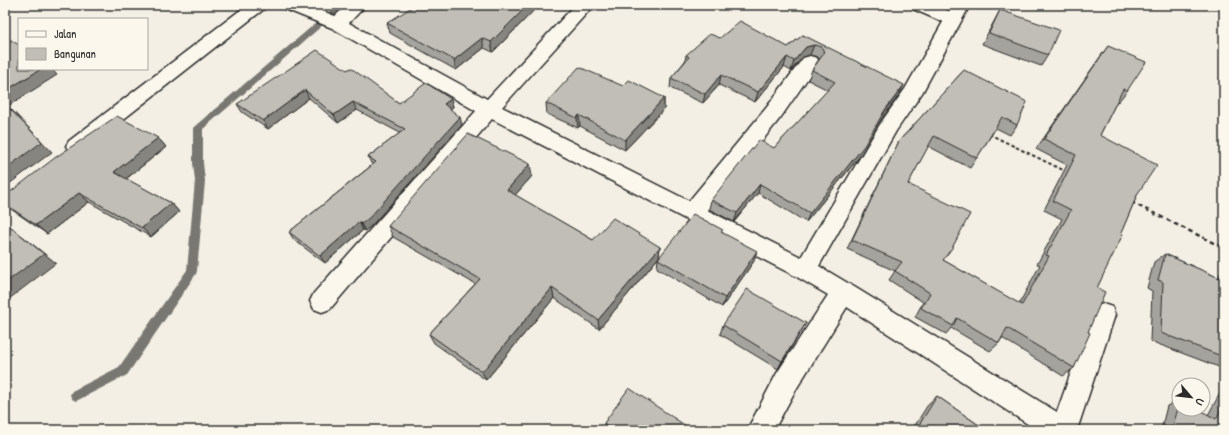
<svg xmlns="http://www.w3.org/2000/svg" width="1229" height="435" viewBox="0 0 1229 435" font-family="'Patrick Hand',sans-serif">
	<rect width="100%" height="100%" fill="#f3efe4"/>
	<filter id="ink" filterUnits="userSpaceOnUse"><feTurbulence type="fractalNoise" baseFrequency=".025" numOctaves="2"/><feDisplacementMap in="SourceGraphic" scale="8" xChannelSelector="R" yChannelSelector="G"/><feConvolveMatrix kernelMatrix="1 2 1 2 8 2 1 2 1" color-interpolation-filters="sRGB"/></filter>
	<g filter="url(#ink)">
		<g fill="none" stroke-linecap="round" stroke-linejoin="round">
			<polygon fill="#787772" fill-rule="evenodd" points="337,5 346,5 203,129 203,163 205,181 197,271 196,274 127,375 80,399 76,401 72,399 70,395 72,391 119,367 187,270 195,181 193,163 193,128 195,126"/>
			<defs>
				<g id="minor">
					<polygon points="247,5 267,5 264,9 83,151 76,154 69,151 66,146 69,141"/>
					<polygon points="282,5 307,5 335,16 347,5 366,5 349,23 487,99 575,5 594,5 502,107 689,201 767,107 803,58 810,56 817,58 819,62 781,117 707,210 801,257 882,121 905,89 943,22 913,9 910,5 934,5 949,11 952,5 970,5 922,93 896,131 819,266 851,285 1057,412 1094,307 1103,304 1112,307 1115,315 1077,430 1037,430 847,307 795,391 774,430 747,430 777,373 828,295 797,277 492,119 330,309 322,312 314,309 310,301 314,293 476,111 332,28 285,9"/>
				</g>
			</defs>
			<use href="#minor" stroke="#2b2b2b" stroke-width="3"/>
			<polyline stroke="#2b2b2b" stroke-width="2" stroke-dasharray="3.5 2.5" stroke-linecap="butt" points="989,134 1067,172"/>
			<polyline stroke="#2b2b2b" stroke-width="2.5" stroke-dasharray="4.5 3.5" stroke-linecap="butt" points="1131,202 1224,248"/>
			<use href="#minor" fill="#fbf7ec" fill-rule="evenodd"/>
		</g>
		<g fill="#a5a39d" stroke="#2b2b2b">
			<polygon points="539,5 493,52 484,48 456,70 390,33 387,23"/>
			<polygon points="1000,10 1048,55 1041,66 982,44"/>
			<polygon points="803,35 899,95 881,120 860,156 806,222 758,193 734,222 709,209 711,200 774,148 828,90 808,80 812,70 819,59 818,57 810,55 803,57 791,71 784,67 755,102 719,85 703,103 670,88 671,78 685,61 686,55 720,38 788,47"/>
			<polygon points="1108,46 1127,91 1118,102 1117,101 1100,135 1138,193 1097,288 1088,332 1074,368 1063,376 1002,338 999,343 990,351 951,328 946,334 915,317 923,302 889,280 895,271 847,249 899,141 964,70 1017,125 1010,135 996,128 970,168 928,146 908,184 943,260 1019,304 1040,265 1037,264 1062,219 1044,210 1067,165 1036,149 1100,57"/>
			<polygon points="347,70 399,103 451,99 453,107 450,109 462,125 372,225 365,231 363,230 325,263 294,240 289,232 372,165 368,157 400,133 357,110 338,123 309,98 268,129 242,112 237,104"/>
			<polygon points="623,86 664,98 664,109 625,150 580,126 578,128 547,114 546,103"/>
			<polygon points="158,138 166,147 126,179 171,203 179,212 151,237 89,202 47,234 5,205 5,196"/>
			<polygon points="532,176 515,195 593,240 660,247 659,257 599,329 554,298 486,380 434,343 429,334 475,284 393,237 388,226"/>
			<polygon points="722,232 754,261 722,307 657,268 658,259"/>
			<polygon points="1165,254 1219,278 1220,274 1224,271 1224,369 1150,341 1152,291 1147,288 1154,262"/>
			<polygon points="806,323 801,331 778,369 720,334 723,325"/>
			<polygon points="1224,386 1224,430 1161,430 1167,406 1179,400 1179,409 1208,415"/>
			<polygon points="937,396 986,430 912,430 929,403"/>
			<polygon points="604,423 692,430 604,430"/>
		</g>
		<g fill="#86857f" stroke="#2b2b2b">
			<polygon points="528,5 539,5 493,52 491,42"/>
			<polygon points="482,38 484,48 456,70 454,60"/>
			<polygon points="814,45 810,55 803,57 791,71 794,61 806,47"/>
			<polygon points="787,57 784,67 755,102 758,92"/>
			<polygon points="41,69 52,69 57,75 8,106 52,152 5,187 5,91"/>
			<polygon points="721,75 719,85 703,103 705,94"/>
			<polygon points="904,85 899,95 881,120 860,156 806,222 810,213"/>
			<polygon points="305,90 309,98 268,129 263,121"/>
			<polygon points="664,98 664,109 625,150 625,140"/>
			<polygon points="451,99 453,107 446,112 444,104"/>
			<polygon points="353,102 357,110 338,123 334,115"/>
			<polygon points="579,115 580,126 578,128 577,118"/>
			<polygon points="460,117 462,125 372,225 365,231 361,224"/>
			<polygon points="158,138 166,147 123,181 114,172"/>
			<polygon points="530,164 532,176 510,201 507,190"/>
			<polygon points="760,184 758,193 734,222 737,213"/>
			<polygon points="79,193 89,202 47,234 36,225"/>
			<polygon points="171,203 179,212 151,237 142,228"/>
			<polygon points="359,222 363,230 325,263 320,256"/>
			<polygon points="6,223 56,263 5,302 5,283"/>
			<polygon points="660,247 659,257 599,329 598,320"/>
			<polygon points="757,251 754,261 722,307 725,298"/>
			<polygon points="552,288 554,298 486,380 482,372"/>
			<polygon points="806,323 801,331 778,369 782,361"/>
		</g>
		<g fill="#c0beb6" stroke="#2b2b2b">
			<polygon points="415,5 528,5 491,42 482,38 454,60 387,23"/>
			<polygon points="1000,10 1059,30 1048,55 989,33"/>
			<polygon points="740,21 788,47 803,35 904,85 885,110 864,146 810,213 760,184 737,213 711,200 759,140 774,148 835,82 812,70 824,53 822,47 814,45 806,47 794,61 787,57 758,92 721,75 705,94 671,78 689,57 686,55 710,34 720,38"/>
			<polygon points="11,40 19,45 19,69 41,69 5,91 5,43"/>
			<polygon points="1108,46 1146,62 1127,91 1123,89 1100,135 1157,165 1138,193 1121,233 1123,234 1097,288 1105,292 1088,332 1090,333 1074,368 1007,328 999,343 957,318 953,326 921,308 930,293 895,271 902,262 852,240 899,141 964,70 1027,102 1017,125 1002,117 977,158 934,136 908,184 970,214 952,248 943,260 1022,305 1049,256 1046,255 1071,210 1053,201 1076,155 1044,139"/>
			<polygon points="317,50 347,70 351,68 399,103 426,83 451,99 444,104 460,117 369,218 361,224 359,222 320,256 289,232 376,162 368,157 405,129 353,102 334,115 305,90 263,121 237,104"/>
			<polygon points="579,67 623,86 629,80 664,98 625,140 579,115 577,118 546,103"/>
			<polygon points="5,104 42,142 5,169"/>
			<polygon points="117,116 158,138 114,172 171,203 142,228 79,193 36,225 5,204 5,196 56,157"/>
			<polygon points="468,134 530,164 507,190 593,240 613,218 660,247 598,320 552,288 482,372 429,334 480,279 388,226"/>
			<polygon points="693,214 723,230 721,232 757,251 725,298 658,259"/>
			<polygon points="5,223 6,223 44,254 5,283"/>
			<polygon points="1165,254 1224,280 1224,357 1161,333 1163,282 1158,280"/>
			<polygon points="747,289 806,323 782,361 723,325"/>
			<polygon points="629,388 692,430 613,430 604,423"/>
			<polygon points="937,396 986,430 916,430"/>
			<polygon points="1179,404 1179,409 1198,409 1216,419 1224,404 1224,430 1172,430"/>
		</g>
	</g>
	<rect width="1229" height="435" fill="none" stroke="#fbf7ec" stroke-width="20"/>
	<rect x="10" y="10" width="1209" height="415" fill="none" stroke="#2b2b2b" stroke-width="1.5" filter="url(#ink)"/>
	<rect x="18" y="18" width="130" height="52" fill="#fbf7ec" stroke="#a8a59f"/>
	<rect x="26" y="31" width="20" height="6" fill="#fbf7ec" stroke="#a8a59f"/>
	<text x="54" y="38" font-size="12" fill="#2b2b2b">Jalan</text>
	<rect x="26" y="48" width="20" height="12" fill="#c0beb6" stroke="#a8a59f"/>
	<text x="54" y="58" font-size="12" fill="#2b2b2b">Bangunan</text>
	<g transform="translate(1191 397) rotate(118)"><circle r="19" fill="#fbf7ec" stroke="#a8a59f"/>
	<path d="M0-3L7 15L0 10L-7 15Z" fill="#2b2b2b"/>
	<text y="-6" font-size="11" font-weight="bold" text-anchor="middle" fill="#2b2b2b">U</text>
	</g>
</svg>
